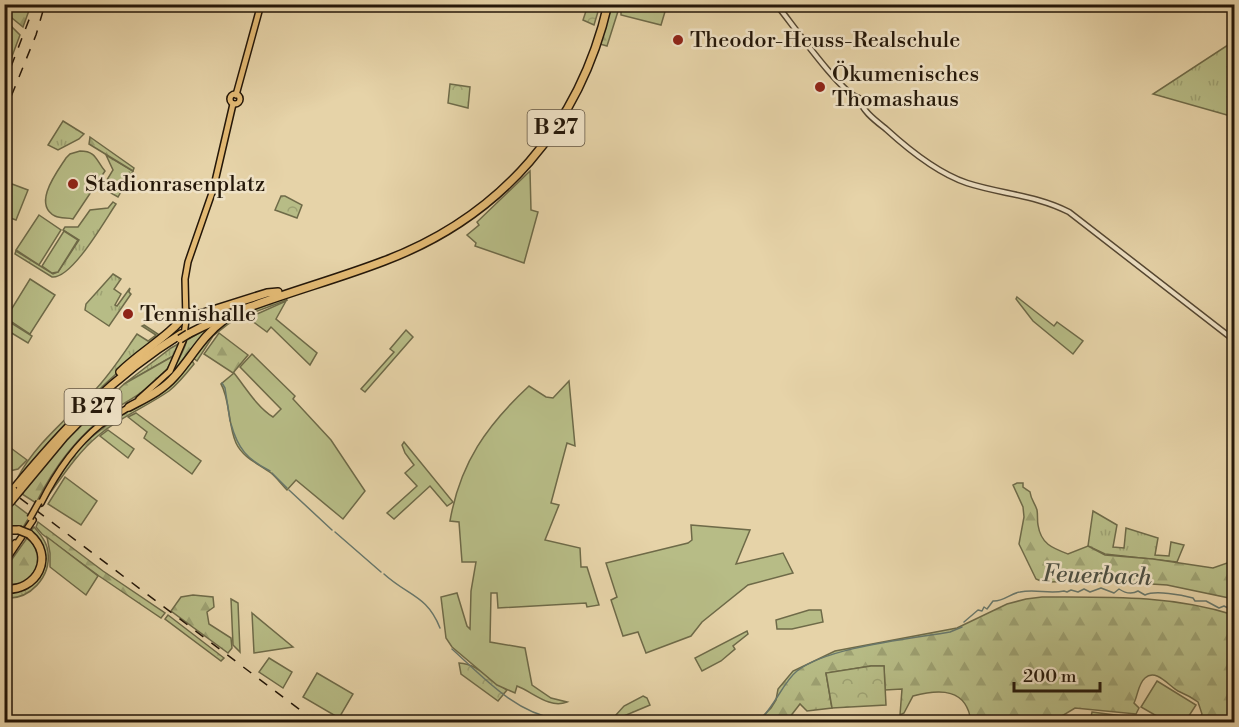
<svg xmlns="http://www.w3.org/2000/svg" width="1239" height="727" viewBox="0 0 1239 727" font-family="'Libre Bodoni',serif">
	<defs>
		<pattern id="grass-tufts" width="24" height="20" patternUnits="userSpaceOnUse" patternTransform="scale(1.5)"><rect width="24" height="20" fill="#b7bc86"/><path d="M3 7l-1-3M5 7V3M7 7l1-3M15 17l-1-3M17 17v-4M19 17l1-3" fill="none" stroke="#9da172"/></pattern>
		<pattern id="forest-firs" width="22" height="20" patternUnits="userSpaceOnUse" patternTransform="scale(1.5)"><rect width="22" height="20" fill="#b7bc86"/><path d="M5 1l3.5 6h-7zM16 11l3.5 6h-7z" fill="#9da172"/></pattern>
		<pattern id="park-crowns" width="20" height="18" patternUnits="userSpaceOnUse" patternTransform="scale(1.5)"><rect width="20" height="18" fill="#b7bc86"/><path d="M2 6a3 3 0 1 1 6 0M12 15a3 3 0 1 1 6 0" fill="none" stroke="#9da172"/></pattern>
	</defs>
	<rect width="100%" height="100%" fill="#e6d3a8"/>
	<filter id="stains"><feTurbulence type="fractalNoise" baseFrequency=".00333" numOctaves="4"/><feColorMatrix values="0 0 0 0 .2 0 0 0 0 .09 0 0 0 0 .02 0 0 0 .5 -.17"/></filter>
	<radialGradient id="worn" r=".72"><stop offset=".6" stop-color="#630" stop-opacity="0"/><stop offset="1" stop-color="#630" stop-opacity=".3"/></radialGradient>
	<g fill="url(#grass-tufts)" stroke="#6e6a48" stroke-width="1.5">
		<polygon points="1231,43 1234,55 1234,117 1153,94"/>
		<polygon points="63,121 84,134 79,139 58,150 48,145"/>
		<polygon points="106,155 133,171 118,197 102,188 113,170"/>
		<path d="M 113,202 L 116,204 C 105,220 72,279 52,277 L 15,254 L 16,251 L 53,274 L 58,272 L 79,240 L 63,230 L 65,227 L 78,227 L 90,210 L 108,208 Z"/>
		<polygon points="113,274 121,279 114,289 121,294 115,305 117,306 130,288 129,292 131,294 109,326 85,310 86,304"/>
		<path d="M 144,325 L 161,336 C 107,378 60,426 17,479 C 34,445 67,419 93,392 C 110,375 123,354 137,334 L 148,341 L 156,335 L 142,326 Z"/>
		<polygon points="180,343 175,355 124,384 171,348"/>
		<polygon points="1093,511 1117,525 1113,547 1124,548 1126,528 1158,538 1155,555 1169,556 1171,542 1184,545 1177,562 1105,554 1088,546"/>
		<path d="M 34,527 C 40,534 47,542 48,552 C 51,577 30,600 5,598 L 4,592 C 25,593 37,583 44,565 L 30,532 Z"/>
		<polygon points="643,696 647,698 650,705 624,716 615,716 624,706"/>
	</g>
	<g fill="url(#forest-firs)" stroke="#6e6a48" stroke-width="1.5">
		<polygon points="5,5 31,5 23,27 12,18"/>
		<polygon points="610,5 620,5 607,46 600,44"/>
		<polygon points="10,25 20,35 5,75 6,28"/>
		<polygon points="90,137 134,168 133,171 89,144"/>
		<polygon points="286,298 287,300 236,319 227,325 213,336 197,361 192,357 217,327 253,309"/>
		<path d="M 218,322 L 178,371 L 156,389 C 171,374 181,359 187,340 Z"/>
		<polygon points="219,333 248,355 233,373 204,354"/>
		<path d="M 175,355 C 171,361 168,369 163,375 C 148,392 127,400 109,413 C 77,436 54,467 36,503 L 22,494 L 57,449 L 124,384 Z"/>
		<path d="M 191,359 L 194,364 C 186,374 179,383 169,391 C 146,407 120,417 99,435 C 77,453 62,477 46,499 L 69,461 L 83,444 L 112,421 L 157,394 Z"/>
		<path d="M 1017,483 L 1023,483 L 1023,487 L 1030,492 C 1031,500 1035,503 1037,510 C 1038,515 1037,520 1038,525 C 1041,544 1052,548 1068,554 L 1088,546 L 1105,555 L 1153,559 L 1213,568 L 1227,563 L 1234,567 L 1234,599 L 1167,585 L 1103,581 L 1043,582 L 1036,579 L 1019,544 L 1024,517 L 1023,507 L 1013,485 Z"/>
		<polygon points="13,503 30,516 22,529 5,529 5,513"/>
		<polygon points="38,522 103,571 165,613 161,618 99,576 42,534 36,527"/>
		<path d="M 27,538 C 46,554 40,566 26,583 L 5,585 L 5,569 Z"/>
		<polygon points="193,595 213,597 214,607 207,612 209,624 231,638 232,648 228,653 171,611 181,597"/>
		<path d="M 1042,597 C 1109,597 1170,595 1234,615 L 1234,714 L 1218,722 L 1196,722 L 1202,714 L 1198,702 C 1191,697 1185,694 1178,691 C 1169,686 1156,668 1145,678 C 1138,684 1138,695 1134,703 L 1139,708 L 1136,714 L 1075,708 L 1052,722 L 971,722 C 967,688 940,689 913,696 L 904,713 L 900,715 L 902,689 L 885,690 L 884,666 L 871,666 L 826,673 L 832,708 L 807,711 L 800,704 L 786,722 L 757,722 L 771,708 L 776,700 L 778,689 L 793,671 L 835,651 L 957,628 L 1007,604 L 1026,599 Z"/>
		<polygon points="168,615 224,658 221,661 165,619"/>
	</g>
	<g fill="url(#park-crowns)" stroke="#6e6a48" stroke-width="1.5">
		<polygon points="588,5 600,5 594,25 583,20"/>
		<polygon points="450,84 470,87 468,108 448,103"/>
		<polygon points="281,196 285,196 302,205 297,218 275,210"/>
		<path d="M 459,663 C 479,664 490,681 507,690 L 498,701 L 461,674 Z"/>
		<polygon points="871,666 884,666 886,705 832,708 826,673"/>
	</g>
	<g fill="#b7bc86" stroke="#6e6a48" stroke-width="1.5">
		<polygon points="621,5 621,4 667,5 661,25 621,15"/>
		<path d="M 80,151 C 97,151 96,161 105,171 L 73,219 C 68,217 61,219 55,216 C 32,204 57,172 66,158 L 70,154 Z"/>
		<polygon points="530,171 531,210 538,212 524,263 475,246 476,243 467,235 479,225 477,222"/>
		<polygon points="4,181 28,190 16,220 5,216 7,200 5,200"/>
		<polygon points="39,215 61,230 39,265 16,250"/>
		<polygon points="64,231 78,240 58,272 52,273 42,266"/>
		<polygon points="30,279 55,295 30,334 6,318"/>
		<polygon points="1017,297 1054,326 1057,322 1083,341 1073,354 1033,321 1016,299"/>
		<polygon points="286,301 276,319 317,353 310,365 271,327 267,332 248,318"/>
		<polygon points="5,319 32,336 28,343 5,329"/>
		<polygon points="406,330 413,337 365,392 361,389 394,352 390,349"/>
		<path d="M 252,354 L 295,396 L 293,399 L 331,440 L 365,491 L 343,519 L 296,480 L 287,490 C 282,485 277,478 271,473 C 259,464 243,458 236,443 C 228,425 230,399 221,384 L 234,373 C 246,388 257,407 273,417 L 281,409 L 240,367 Z"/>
		<path d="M 569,381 L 575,446 L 567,443 L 551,503 L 559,505 L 545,540 L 580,548 L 581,567 L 587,567 L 599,605 L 587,607 L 586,603 L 498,608 L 497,593 L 491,593 L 490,642 L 525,648 L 532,685 L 551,698 L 567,702 C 549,709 533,692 517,686 L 515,693 L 497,685 L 452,647 L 446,638 L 441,597 L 457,593 L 467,626 L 470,629 L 471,591 L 476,562 L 462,562 L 459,522 L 450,521 C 460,463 487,425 529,386 L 546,397 L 553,398 Z"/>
		<polygon points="136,413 201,461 192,474 144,438 147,432 128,417"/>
		<polygon points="108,430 134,449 128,458 100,436"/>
		<polygon points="404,442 453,502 447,506 430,486 394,519 387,513 417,486 405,473 414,465 405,453 402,445"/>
		<polygon points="4,443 27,460 18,469 5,472"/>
		<polygon points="65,477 97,501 81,525 48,504"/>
		<polygon points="691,525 750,530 736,564 783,553 793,573 748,585 702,622 691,636 646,653 638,632 623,636 611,600 617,597 606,563 688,543 692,540"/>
		<polygon points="47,537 98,576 86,595 50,567 50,553"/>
		<polygon points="231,599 238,603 240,652 233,645"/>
		<polygon points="809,610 821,610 823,622 792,629 777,629 776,620"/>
		<polygon points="252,613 293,647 254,653"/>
		<polygon points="747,631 748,634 733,646 735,649 721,661 702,671 695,658"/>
		<polygon points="269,658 292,672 283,688 259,672"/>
		<polygon points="317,673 353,694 339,718 303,697"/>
		<polygon points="1157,681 1196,705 1185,722 1167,722 1141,707"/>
		<polygon points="1092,712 1130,717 1129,722 1090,722"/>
	</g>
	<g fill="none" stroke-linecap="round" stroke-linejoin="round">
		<g stroke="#68776b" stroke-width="1.5">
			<polyline points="222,383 225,388 230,421"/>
			<path d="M 231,424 C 238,449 247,459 270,471"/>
			<polyline points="272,473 287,488"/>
			<polyline points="289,490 332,530"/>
			<polyline points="335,532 381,572"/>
			<path d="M 384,574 C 408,596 427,595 440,628"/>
			<path d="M 964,622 L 978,610 L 982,611 L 984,607 L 987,609 L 993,601 C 1003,602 1011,593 1020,592 C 1035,589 1049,594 1064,591 L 1067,592 L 1071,590 L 1078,592 L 1084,589 L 1090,592 L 1101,588 L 1114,593 L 1119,589 C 1125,593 1131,595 1138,591 L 1145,595 C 1155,590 1182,595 1193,598 L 1195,601 L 1206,601 L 1219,608 L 1224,606 L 1234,611"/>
			<path d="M 452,649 C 482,676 515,713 557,719 C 569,721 582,719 594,718"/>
			<polyline points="617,718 645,722"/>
			<path d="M 758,722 C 774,708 783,682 797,671 C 827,647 910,639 950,632 L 962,627"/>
		</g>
		<defs>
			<path id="minor" d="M 776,4 C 791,22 841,94 859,98 C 862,111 876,121 886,129 C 909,150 937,173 967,183 C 1001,194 1036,195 1069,212 L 1234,340"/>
			<g id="major">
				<circle cx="235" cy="99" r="5"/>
				<polyline points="236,95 261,4"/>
				<polyline points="139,399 170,371 183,341 186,321 185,279 188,262 213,190 233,104"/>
				<path d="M 41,503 C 56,473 74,446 100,425 C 110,418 122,412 132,405"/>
				<polyline points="4,555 15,543"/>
				<polyline points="4,563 33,520"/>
				<polyline points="1226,722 1234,718"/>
			</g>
			<g id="highway">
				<path d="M 188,334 C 251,301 319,286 384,261 C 501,217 580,126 608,4"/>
				<path d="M 120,372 C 141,351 172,335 187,312 L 194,316 L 267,293 L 278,292"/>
				<path d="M 129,407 C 146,398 162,391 175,376 C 192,357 202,336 224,320"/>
				<path d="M 13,490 C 64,428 113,376 181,334"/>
				<polyline points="20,490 64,437 102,398"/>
				<polyline points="4,508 11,501"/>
				<polyline points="4,530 19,530"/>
				<path d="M 4,589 C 37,592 56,556 29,534"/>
			</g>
		</defs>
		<use href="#minor" stroke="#544631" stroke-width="7"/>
		<use href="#major" stroke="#241709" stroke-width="8"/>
		<use href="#highway" stroke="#241709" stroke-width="10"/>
		<use href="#minor" stroke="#efe2c6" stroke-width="4"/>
		<use href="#major" stroke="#e3ba74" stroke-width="5"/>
		<use href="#highway" stroke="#e3ba74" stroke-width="7"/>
		<g stroke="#241709" stroke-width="1.5" stroke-dasharray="10 10" stroke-linecap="butt">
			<polyline points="4,85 35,4"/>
			<polyline points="4,114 36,35 45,4"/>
			<polyline points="4,486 316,722"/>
		</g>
		<defs>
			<polyline id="major-bridge" points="30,518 39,502"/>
			<g id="highway-bridge">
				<polyline points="180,339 188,334"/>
				<polyline points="4,496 13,490"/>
				<polyline points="11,501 20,490"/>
				<polyline points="19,530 29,534"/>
			</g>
		</defs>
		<use href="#major-bridge" stroke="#241709" stroke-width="8" stroke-linecap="butt"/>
		<use href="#highway-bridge" stroke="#241709" stroke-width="10" stroke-linecap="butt"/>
		<use href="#major-bridge" stroke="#e3ba74" stroke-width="5"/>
		<use href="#highway-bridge" stroke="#e3ba74" stroke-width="7"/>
	</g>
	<g fill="#8f2418" stroke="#efe2c6" stroke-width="2">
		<circle cx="678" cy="40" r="6"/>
		<circle cx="820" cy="87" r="6"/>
		<circle cx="73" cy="184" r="6"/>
		<circle cx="128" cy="314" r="6"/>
	</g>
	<g text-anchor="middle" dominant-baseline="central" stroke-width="5" stroke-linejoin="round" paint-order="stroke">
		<g fill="#efe2c6" stroke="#615442" stroke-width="1.5">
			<rect x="527.5" y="110" width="57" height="36" rx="4.5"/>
			<rect x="64.5" y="389" width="57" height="36" rx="4.5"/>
		</g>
		<g font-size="21" font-weight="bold" fill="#241709">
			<text x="556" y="128">B 27</text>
			<text x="93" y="407">B 27</text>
		</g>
		<g font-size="22" fill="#241709" stroke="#efe2c6" text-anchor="start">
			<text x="690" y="40">Theodor-Heuss-Realschule</text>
			<text x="832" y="74">Ökumenisches<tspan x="832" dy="25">Thomashaus</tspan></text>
			<text x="85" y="184">Stadionrasenplatz</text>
			<text x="140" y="314">Tennishalle</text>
		</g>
		<g font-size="24" font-style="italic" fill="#4c4f42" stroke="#efe2c6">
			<text transform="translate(1097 576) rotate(2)">Feuerbach</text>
		</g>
	</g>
	<rect width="1239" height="727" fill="none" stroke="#e6d3a8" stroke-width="24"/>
	<rect x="6" y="6" width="1227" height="715" fill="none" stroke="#241709" stroke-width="3"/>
	<rect x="12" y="12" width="1215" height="703" fill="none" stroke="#241709" stroke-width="1.5"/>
	<path d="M1014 682v9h86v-9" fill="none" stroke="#241709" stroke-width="3"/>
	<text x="1023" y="682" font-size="18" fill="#241709" stroke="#efe2c6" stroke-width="4.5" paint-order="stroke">200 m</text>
	<rect width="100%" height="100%" filter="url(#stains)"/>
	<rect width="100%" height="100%" fill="url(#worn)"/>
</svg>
